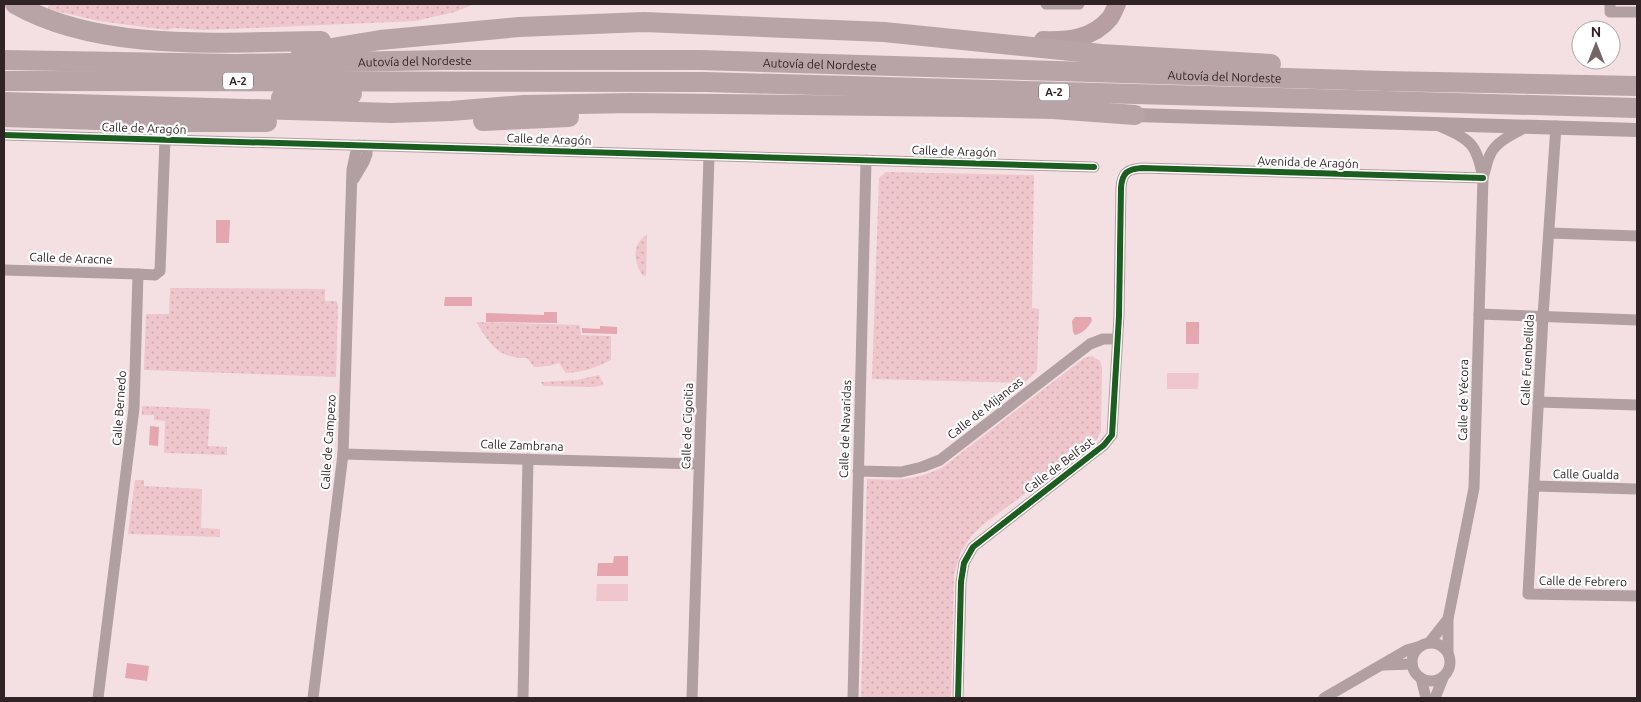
<svg xmlns="http://www.w3.org/2000/svg" width="1641" height="702" viewBox="0 0 1641 702" font-family="Ubuntu,sans-serif">
	<defs>
		<pattern id="grass-dots" width="8" height="8" patternUnits="userSpaceOnUse" patternTransform="scale(1.25)"><rect width="8" height="8" fill="#eec6cb"/><path d="M2 2h.1M6 6h.1" fill="none" stroke="#ccaaae" stroke-width="1.8" stroke-linecap="round"/></pattern>
	</defs>
	<rect width="100%" height="100%" fill="#f4e0e2"/>
	<g fill="url(#grass-dots)">
		<polygon points="49,4 437,4 472,5 455,12 415,21 205,30 174,28 167,30 99,21 48,9"/>
		<polygon points="886,172 1034,175 1032,308 1039,309 1037,371 1024,383 872,379 879,178"/>
		<path d="M 647,234 L 646,276 L 642,275 C 634,260 631,246 647,234 Z"/>
		<polygon points="170,288 325,289 325,301 336,301 338,305 336,377 144,370 146,314 169,314"/>
		<path d="M 476,322 L 580,325 L 581,335 L 611,336 L 611,360 C 596,368 583,372 566,373 L 559,363 L 549,366 L 534,367 L 527,358 C 497,358 491,345 476,322 Z"/>
		<path d="M 1092,356 L 1100,361 L 1102,368 L 1101,431 L 1096,441 L 984,524 L 972,535 L 960,554 L 954,575 L 951,698 L 861,698 L 867,479 C 898,480 915,481 943,467 L 1084,358 Z"/>
		<polygon points="599,375 604,385 594,387 543,386 541,382 577,380"/>
		<polygon points="142,406 210,409 208,446 227,447 227,455 164,453 165,421 154,420 154,415 142,415"/>
		<polygon points="135,480 144,480 144,486 202,489 201,528 220,529 220,537 128,534"/>
	</g>
	<g fill="#eec6cb">
		<polygon points="1167,373 1199,373 1198,389 1167,389"/>
		<polygon points="597,584 628,584 628,601 596,601"/>
	</g>
	<g fill="#e5a6b0">
		<polygon points="216,220 230,220 229,243 216,243"/>
		<polygon points="445,297 472,297 472,306 444,306"/>
		<polygon points="544,312 557,312 557,323 486,322 486,313 544,315"/>
		<path d="M 1075,317 L 1091,317 L 1092,320 C 1090,326 1082,334 1075,335 L 1073,332 L 1072,321 Z"/>
		<rect x="1186" y="322" width="13" height="22"/>
		<polygon points="600,326 617,327 617,334 582,333 582,328 600,329"/>
		<polygon points="150,426 159,427 158,446 149,445"/>
		<polygon points="614,556 628,556 628,576 597,576 598,563 613,563"/>
		<polygon points="127,663 149,666 147,681 125,678"/>
	</g>
	<g fill="none" stroke-linecap="round" stroke-linejoin="round">
		<g stroke="#b29fa1" stroke-width="11">
			<polyline points="1046,4 1079,4"/>
			<polyline points="1610,4 1610,12 1637,12"/>
			<path d="M 1437,125 C 1470,140 1476,141 1483,178 L 1474,488 L 1448,619 L 1448,652"/>
			<polyline points="1556,126 1543,316 1528,594 1637,596"/>
			<polyline points="4,135 1094,167"/>
			<path d="M 1484,174 C 1486,168 1487,161 1490,155 C 1496,141 1515,133 1528,126"/>
			<polyline points="354,179 364,162 367,154 367,148 364,145"/>
			<polyline points="1549,233 1637,236"/>
			<polyline points="4,270 138,274"/>
			<polyline points="1479,314 1637,320"/>
			<polyline points="1538,402 1637,405"/>
			<polyline points="343,454 699,464"/>
			<polyline points="858,471 901,472 922,467 940,460 1090,344 1103,339 1117,339"/>
			<polyline points="1534,486 1637,489"/>
			<circle cx="1431" cy="662" r="19"/>
			<polyline points="1429,643 1448,619"/>
			<polyline points="1383,665 1412,664"/>
			<polyline points="1421,678 1426,698"/>
			<polyline points="98,698 134,408 138,274 155,275 160,271 165,139"/>
			<polyline points="313,698 343,454 352,170 356,151 359,145"/>
			<polyline points="523,698 528,459"/>
			<polyline points="692,698 709,156"/>
			<polyline points="853,698 866,160"/>
			<path d="M 958,698 L 961,582 L 964,563 L 973,547 L 1104,445 L 1112,435 L 1119,316 L 1121,188 C 1122,173 1127,169 1142,168 L 1483,178"/>
			<polyline points="1324,698 1407,650 1421,646"/>
			<polyline points="1435,698 1443,678"/>
		</g>
		<polyline stroke="#b29fa1" stroke-width="14" points="1135,115 1637,130"/>
		<path stroke="#b69ea2" stroke-width="18" d="M 1043,40 C 1067,41 1093,39 1110,18 C 1113,14 1115,8 1117,4"/>
		<g stroke="#b8a3a6" stroke-width="20">
			<path d="M 15,4 C 101,53 224,42 321,41"/>
			<polyline points="301,53 380,40 519,27 644,22 884,32 1101,54 1271,64"/>
			<path id="s1" d="M 4,60 L 236,64 L 443,60 L 700,60 L 1385,81 L 1637,86"/>
			<polyline points="4,81 705,82 1637,108"/>
			<polyline points="281,98 352,94"/>
			<polyline points="4,102 392,113 451,111 524,105 632,103 961,107 1053,109 1135,115"/>
			<polyline points="4,117 160,122 267,122"/>
			<polyline points="483,121 569,117"/>
		</g>
		<defs>
			<g id="cycleway">
				<polyline points="4,135 1094,167"/>
				<path d="M 958,698 L 961,582 L 964,563 L 973,547 L 1104,445 L 1112,435 L 1119,316 L 1121,188 C 1122,173 1127,169 1142,168 L 1483,178"/>
			</g>
		</defs>
		<use href="#cycleway" stroke="#fff" stroke-width="9"/>
		<use href="#cycleway" stroke="#1b5e20" stroke-width="6"/>
	</g>
	<g text-anchor="middle" dominant-baseline="central" stroke-width="4.5" stroke-linejoin="round" paint-order="stroke">
		<g fill="#fff" stroke="#6e6566" stroke-width="1">
			<rect x="223" y="72.5" width="30" height="17" rx="4"/>
			<rect x="1039" y="83.5" width="30" height="17" rx="4"/>
		</g>
		<g font-size="11" font-weight="bold" fill="#302325">
			<text x="238" y="81">A-2</text>
			<text x="1054" y="92">A-2</text>
		</g>
		<g font-size="12" fill="#302325" stroke="#fff">
			<text stroke="none"><textPath href="#s1" startOffset="411">Autovía del Nordeste</textPath></text>
			<text stroke="none"><textPath href="#s1" startOffset="816">Autovía del Nordeste</textPath></text>
			<text stroke="none"><textPath href="#s1" startOffset="1221">Autovía del Nordeste</textPath></text>
			<text transform="translate(144 128) rotate(2)">Calle de Aragón</text>
			<text transform="translate(549 139) rotate(2)">Calle de Aragón</text>
			<text transform="translate(954 151) rotate(2)">Calle de Aragón</text>
			<text transform="translate(1308 162) rotate(2)">Avenida de Aragón</text>
			<text transform="translate(71 258) rotate(2)">Calle de Aracne</text>
			<text transform="translate(1527 360) rotate(-87)">Calle Fuenbellida</text>
			<text transform="translate(1463 400) rotate(-89)">Calle de Yécora</text>
			<text transform="translate(119 408) rotate(-86)">Calle Bernedo</text>
			<text transform="translate(985 408) rotate(-38)">Calle de Mijancas</text>
			<text transform="translate(687 426) rotate(-88)">Calle de Cigoitia</text>
			<text transform="translate(845 429) rotate(-88)">Calle de Navaridas</text>
			<text transform="translate(328 442) rotate(-86)">Calle de Campezo</text>
			<text transform="translate(522 445) rotate(2)">Calle Zambrana</text>
			<text transform="translate(1059 465) rotate(-37)">Calle de Belfast</text>
			<text transform="translate(1586 474) rotate(1)">Calle Gualda</text>
			<text transform="translate(1583 581) rotate(1)">Calle de Febrero</text>
		</g>
	</g>
	<rect width="1641" height="702" fill="none" stroke="#302325" stroke-width="10"/>
	<g transform="translate(1596 45)"><circle r="24" fill="#ffffff" stroke="#aca7a8"/>
	<path d="M0-4L9 19L0 12L-9 19Z" fill="#756567"/>
	<text y="-8" font-size="14" font-weight="bold" text-anchor="middle" fill="#302325">N</text>
	</g>
</svg>
